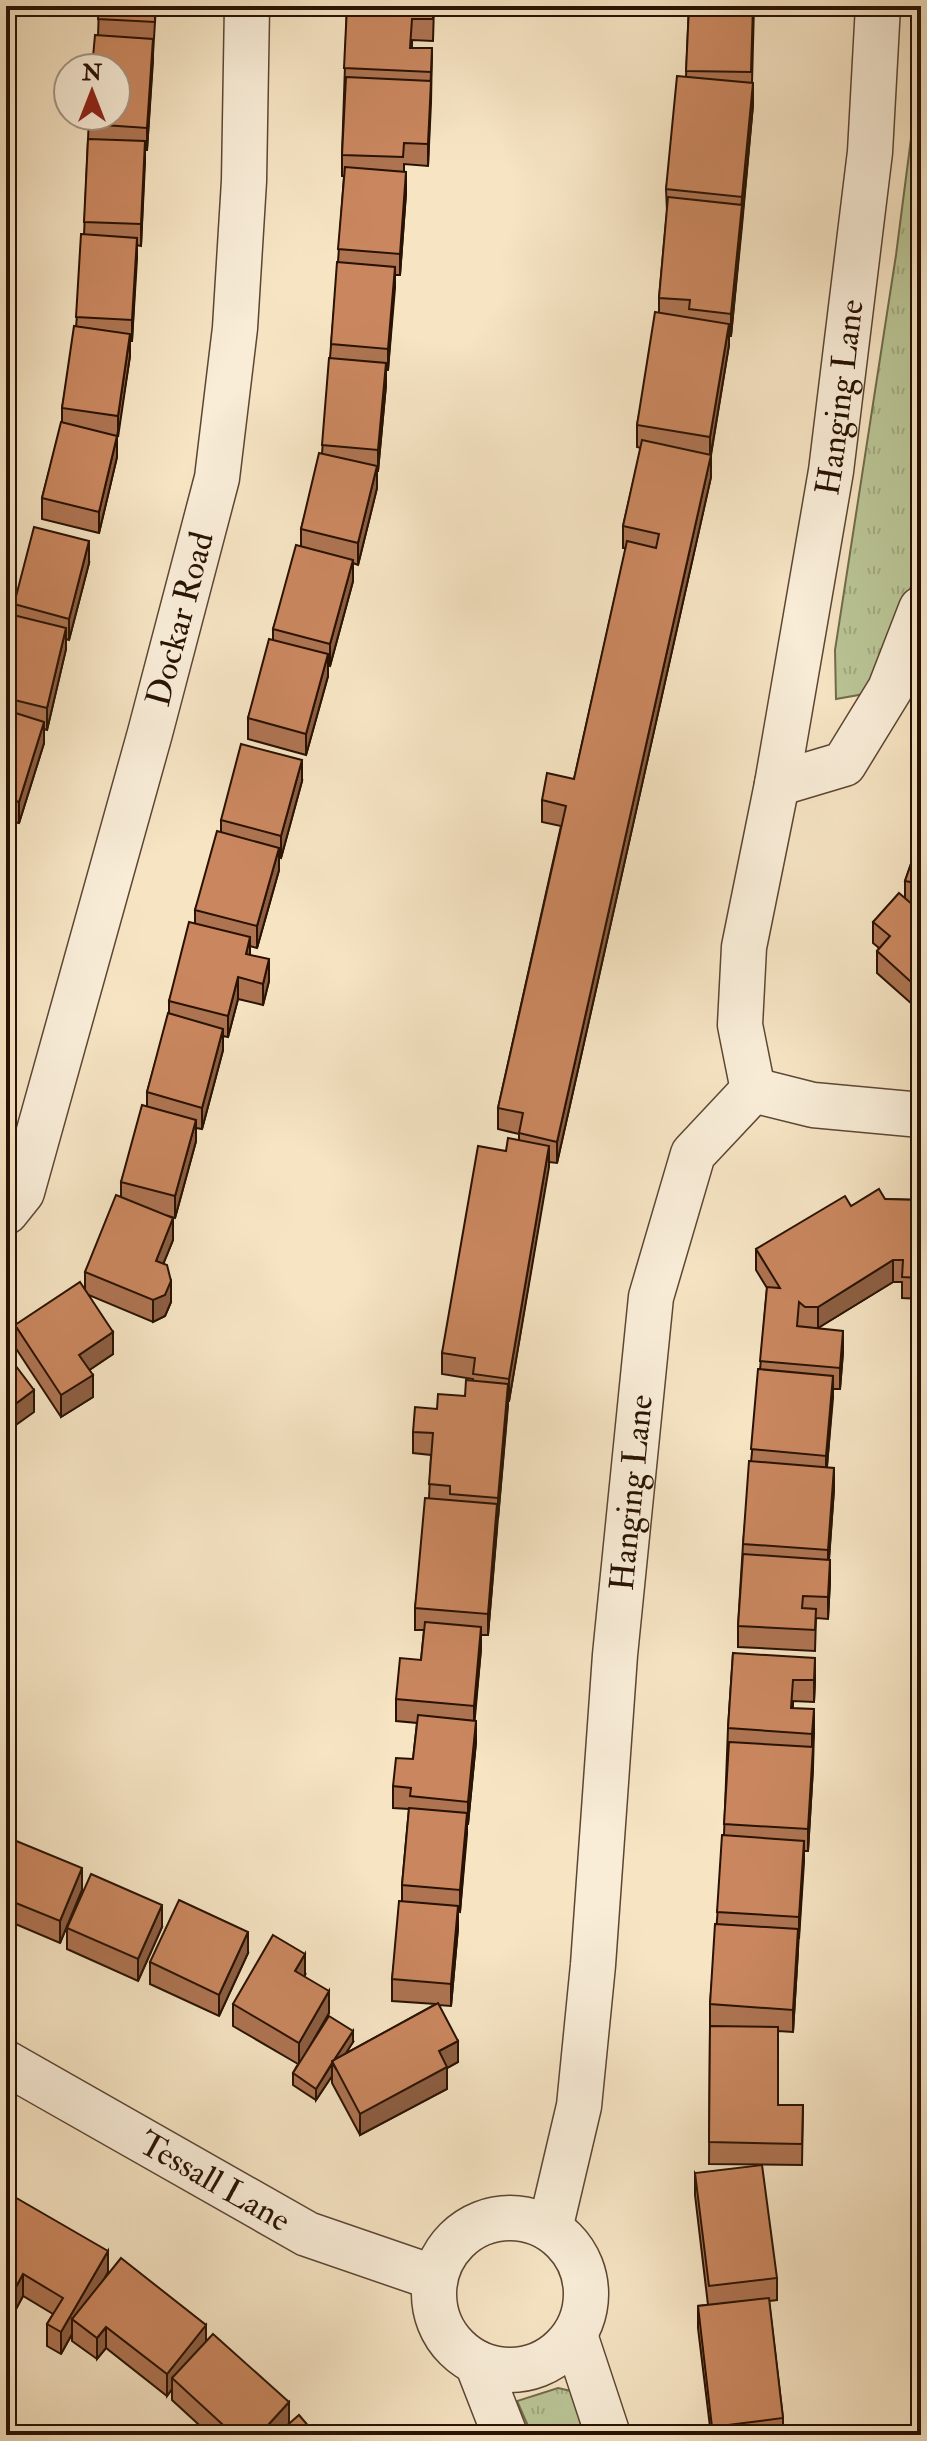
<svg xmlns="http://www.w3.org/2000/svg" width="927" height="2441" viewBox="0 0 927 2441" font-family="'IM FELL Double Pica',serif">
	<defs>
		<pattern id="grass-tufts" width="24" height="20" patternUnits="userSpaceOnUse" patternTransform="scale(2)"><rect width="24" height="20" fill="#bac596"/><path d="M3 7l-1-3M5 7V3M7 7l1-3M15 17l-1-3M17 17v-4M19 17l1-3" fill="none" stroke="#a0a880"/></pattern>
	</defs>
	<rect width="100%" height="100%" fill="#f6e4c3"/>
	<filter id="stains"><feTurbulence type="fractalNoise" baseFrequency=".0025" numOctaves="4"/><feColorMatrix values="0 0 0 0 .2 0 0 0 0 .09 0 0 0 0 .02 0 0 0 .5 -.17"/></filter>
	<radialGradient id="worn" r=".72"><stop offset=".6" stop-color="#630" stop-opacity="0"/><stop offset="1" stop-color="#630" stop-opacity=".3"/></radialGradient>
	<g fill="url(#grass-tufts)" stroke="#726c4c" stroke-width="2">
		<polygon points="921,61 921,564 864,694 836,699 835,650 896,255"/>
		<polygon points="558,2388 576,2392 590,2435 532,2435 517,2401"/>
	</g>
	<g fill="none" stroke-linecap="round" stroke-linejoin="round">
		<defs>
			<g id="minor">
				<polyline points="777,784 844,764 890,689 921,609"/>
				<polyline points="753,1090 813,1105 921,1115"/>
				<path id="s1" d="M 6,1212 L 22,1192 L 150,733 L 217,478 L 235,328 L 244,181 L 247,6"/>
				<path id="s2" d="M 6,2063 L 307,2234 L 435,2278"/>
			</g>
			<g id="tertiary">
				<circle cx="510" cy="2294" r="76"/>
				<path id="s3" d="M 550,2229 L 579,2106 L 593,1965 L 615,1655 L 651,1297 L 693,1154 L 753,1090 L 740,1025 L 744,947 L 777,784 L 831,471 L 870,152 L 878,6"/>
				<polyline points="575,2335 608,2435"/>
				<polyline points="477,2363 505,2435"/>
			</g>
		</defs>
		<use href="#minor" stroke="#5c4633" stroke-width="47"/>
		<use href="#tertiary" stroke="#5c4633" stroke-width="47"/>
		<use href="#minor" stroke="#f9edd8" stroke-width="44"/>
		<use href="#tertiary" stroke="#f9edd8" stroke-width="44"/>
	</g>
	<g fill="#ae7452" stroke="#291203" stroke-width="2">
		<polygon points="99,6 156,6 147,150 145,150 141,246 137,245 132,341 130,341 130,356 117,437 117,457 99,533 42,519 42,498 62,422 62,408 76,327 84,235 89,116 98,36"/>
		<polygon points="347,6 434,6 433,41 412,40 412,48 432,48 428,166 404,164 404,171 406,193 400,275 395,275 388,370 386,370 386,385 378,471 377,471 377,488 358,565 353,563 353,581 330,666 328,665 328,676 306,755 248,739 248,718 273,640 273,629 301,546 301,529 322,453 338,262 344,176 342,176 342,155"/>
		<polygon points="689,6 754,6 752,83 753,105 742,226 731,336 729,336 729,345 711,455 711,477 557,1163 549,1162 509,1401 508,1401 488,1635 481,1635 481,1649 474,1721 476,1742 468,1824 467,1824 460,1912 458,1911 458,1928 451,2006 438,2005 458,2062 447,2068 447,2089 360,2135 332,2083 332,2076 316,2100 293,2085 293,2073 298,2064 233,2026 233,2004 305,1975 304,1977 329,2013 308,2049 353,2042 345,2054 436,2004 392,2001 392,1979 402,1901 402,1885 409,1809 393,1808 393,1786 413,1759 417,1723 396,1721 396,1699 421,1660 424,1630 415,1630 415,1608 429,1498 431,1455 413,1453 413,1432 437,1409 465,1396 473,1381 473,1379 442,1374 442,1353 506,1151 519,1140 519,1134 498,1129 498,1108 561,826 542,822 542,800 574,779 626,548 623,548 623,526 641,448 637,447 637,425 659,312 659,298 667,211 666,189 686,77"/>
		<polygon points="89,563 69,640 66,639 66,649 47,730 44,729 44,743 19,823 14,822 14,831 6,860 6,626 14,615 14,604"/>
		<polygon points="302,781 281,858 279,857 279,870 257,948 250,946 250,955 269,981 263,1005 238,999 228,1037 223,1036 223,1050 202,1129 196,1128 196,1141 175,1218 168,1216 173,1240 163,1264 171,1302 165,1316 153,1322 89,1295 113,1354 89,1370 93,1397 61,1417 15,1347 15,1325 85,1289 85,1272 121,1197 121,1182 147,1107 147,1092 169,1014 169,1001 195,923 195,910 221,833 221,820"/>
		<polygon points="921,835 921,905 912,904 921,912 921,1012 877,973 877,951 879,948 873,943 873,922 905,897 905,881"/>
		<polygon points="885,1199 921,1200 921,1299 902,1298 902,1282 893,1282 818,1328 843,1352 840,1389 833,1389 827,1467 834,1489 829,1560 830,1581 828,1619 816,1618 815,1651 738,1647 738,1626 743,1544 760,1370 767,1288 756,1270 756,1249 851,1206"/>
		<polygon points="733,1653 815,1680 814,1702 793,1701 793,1708 814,1731 813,1768 808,1851 804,1851 793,2032 778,2031 778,2105 803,2105 802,2165 709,2164 710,2026 712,2026 710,2026 710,2004 724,1835 728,1728"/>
		<polygon points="6,1844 82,1890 60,1943 6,1920"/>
		<polygon points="162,1927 138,1981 67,1949 67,1928"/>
		<polygon points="248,1953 219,2016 150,1984 150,1962"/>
		<polygon points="695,2173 777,2278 777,2300 769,2301 783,2418 783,2434 787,2435 711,2435 698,2328 698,2306 708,2305 695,2195"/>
		<polygon points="6,2192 108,2272 106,2277 206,2341 289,2424 316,2435 210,2435 172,2400 172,2389 167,2396 106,2348 97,2359 72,2341 72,2334 61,2354 47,2346 47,2324 53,2314 23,2296 16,2309 6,2303"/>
	</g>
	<g fill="#8d5e42" stroke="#291203" stroke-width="2">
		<polygon points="153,39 153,61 147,150 147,128"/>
		<polygon points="432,48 431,103 428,166 428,144"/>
		<polygon points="753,83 753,105 731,336 731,314"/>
		<polygon points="145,141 145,163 141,246 141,224"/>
		<polygon points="406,172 406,193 400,275 400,254"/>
		<polygon points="137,238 137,259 132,341 132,320"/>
		<polygon points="395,267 395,288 388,370 388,349"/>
		<polygon points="729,324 729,345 710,459 710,437"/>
		<polygon points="130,334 130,356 118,437 118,416"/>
		<polygon points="386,363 386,385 378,471 378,450"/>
		<polygon points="117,436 117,457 99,533 99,512"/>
		<polygon points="711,455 711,477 557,1163 557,1142"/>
		<polygon points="377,466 377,488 358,565 358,543"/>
		<polygon points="89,541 89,563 69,640 69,619"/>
		<polygon points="353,560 353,581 330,666 330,644"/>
		<polygon points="66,628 66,649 47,730 47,708"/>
		<polygon points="328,654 328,676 306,755 306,734"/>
		<polygon points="44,722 44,743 19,823 19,802"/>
		<polygon points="302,760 302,781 281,858 281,836"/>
		<polygon points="14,810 14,831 6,860 6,838"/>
		<polygon points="279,848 279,870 257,948 257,926"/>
		<polygon points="250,937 250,958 246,954"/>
		<polygon points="269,959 269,981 263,1005 263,984"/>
		<polygon points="238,977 238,999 228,1037 228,1016"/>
		<polygon points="223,1029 223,1050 202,1129 202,1108"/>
		<polygon points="196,1120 196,1141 175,1218 175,1196"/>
		<polygon points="549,1146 549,1167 509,1401 509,1379"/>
		<polygon points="173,1218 173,1240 156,1282 156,1261"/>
		<polygon points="893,1260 893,1282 818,1328 818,1307"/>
		<polygon points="171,1281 171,1302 165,1316 153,1322 153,1300"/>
		<polygon points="843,1331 843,1352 840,1389 840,1368"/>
		<polygon points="113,1332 113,1354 79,1377 79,1355"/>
		<polygon points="93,1375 93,1397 61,1417 61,1395"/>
		<polygon points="833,1376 833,1398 826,1477 826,1456"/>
		<polygon points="508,1384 508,1406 498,1519 498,1498"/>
		<polygon points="34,1390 34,1412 6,1432 6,1411"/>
		<polygon points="834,1468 834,1489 828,1572 828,1550"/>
		<polygon points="497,1504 497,1526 488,1635 488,1614"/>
		<polygon points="830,1560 830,1581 828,1619 828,1597"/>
		<polygon points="481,1627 481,1649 474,1728 474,1706"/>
		<polygon points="815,1658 815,1680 814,1702 814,1680"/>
		<polygon points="814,1709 814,1731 812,1755 812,1734"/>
		<polygon points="476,1721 476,1742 468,1824 468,1802"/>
		<polygon points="813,1747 813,1768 808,1851 808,1829"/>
		<polygon points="467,1813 467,1834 460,1912 460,1890"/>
		<polygon points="804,1841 804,1862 799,1939 799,1917"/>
		<polygon points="82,1868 82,1890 60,1943 60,1921"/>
		<polygon points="162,1905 162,1927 138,1981 138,1959"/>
		<polygon points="458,1906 458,1928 451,2006 451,1984"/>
		<polygon points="798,1929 798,1951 793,2032 793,2010"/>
		<polygon points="248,1932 248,1953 219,2016 219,1995"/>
		<polygon points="305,1954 305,1975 295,1993 295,1971"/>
		<polygon points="329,1991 329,2013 299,2065 299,2043"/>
		<polygon points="353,2031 353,2042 336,2069 332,2063"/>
		<polygon points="458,2041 458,2062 447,2068 447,2089 360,2135 360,2114 439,2051"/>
		<polygon points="332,2064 332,2076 316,2100 316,2089"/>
		<polygon points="108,2251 108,2272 79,2324 72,2319 72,2334 61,2354 61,2332"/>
		<polygon points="23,2274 23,2296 16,2309 16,2287"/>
		<polygon points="206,2325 206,2347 172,2378 172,2389 167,2396 167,2374"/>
		<polygon points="106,2327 106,2348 97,2359 97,2338"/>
		<polygon points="289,2402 289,2424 279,2435 259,2435"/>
	</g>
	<g fill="#ca875f" stroke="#291203" stroke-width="2">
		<polygon points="99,6 155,6 155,22 98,19"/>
		<polygon points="347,6 433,6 433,19 412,19 410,48 432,48 431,72 344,68"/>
		<polygon points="689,6 753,6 751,72 686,71"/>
		<polygon points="95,35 153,39 147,128 89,124 89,116 116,116 116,68 92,68"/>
		<polygon points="677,76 753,83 742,197 666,189"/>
		<polygon points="346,77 431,81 428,144 404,143 403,157 342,155"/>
		<polygon points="88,139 145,141 141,224 84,222"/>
		<polygon points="345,167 406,172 400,254 338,249"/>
		<polygon points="668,197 742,205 731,314 689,309 690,300 659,298"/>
		<polygon points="81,234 137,238 132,320 76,317"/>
		<polygon points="337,262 395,267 388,349 331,344"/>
		<polygon points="655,312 729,324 710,437 637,425"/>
		<polygon points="74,326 130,334 118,416 62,408"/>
		<polygon points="329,358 386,363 378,450 322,445"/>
		<polygon points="61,422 117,436 99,512 42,498"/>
		<polygon points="642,440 711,455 557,1142 519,1133 523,1113 498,1108 566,806 542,800 547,773 574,779 627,541 656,548 659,534 623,526"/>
		<polygon points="319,453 377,466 358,543 301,529"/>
		<polygon points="34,527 89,541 69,619 14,604"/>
		<polygon points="296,545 353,560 330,644 273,629"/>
		<polygon points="9,614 66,628 47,708 6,698 6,626"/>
		<polygon points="269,639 328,654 306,734 248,718"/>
		<polygon points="6,710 44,722 19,802 6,798"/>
		<polygon points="241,744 302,760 281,836 221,820"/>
		<polygon points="6,807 14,810 6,838"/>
		<polygon points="217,831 279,848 257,926 195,910"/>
		<polygon points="921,835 921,884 905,881"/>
		<polygon points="899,893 921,912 921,991 877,951 890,936 873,922"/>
		<polygon points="189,922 250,937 246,954 269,959 263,984 238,977 228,1016 169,1001"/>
		<polygon points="168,1013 223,1029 202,1108 147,1092"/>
		<polygon points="142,1105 196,1120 175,1196 121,1182"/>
		<polygon points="508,1138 549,1146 509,1379 473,1374 475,1358 442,1353 478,1146 506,1151"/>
		<polygon points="879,1189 885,1199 921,1200 921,1278 902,1277 903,1260 893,1260 818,1307 805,1307 799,1302 797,1326 843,1331 840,1368 760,1361 767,1287 780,1288 756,1249 845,1196 851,1206"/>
		<polygon points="116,1195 173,1218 156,1261 167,1265 171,1281 165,1295 153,1300 85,1272"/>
		<polygon points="80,1282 113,1332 79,1355 93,1375 61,1395 15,1325"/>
		<polygon points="6,1353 34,1390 6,1411"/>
		<polygon points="758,1369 833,1376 826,1456 751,1449"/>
		<polygon points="466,1380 508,1384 498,1498 450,1494 450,1486 429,1484 433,1433 413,1432 415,1407 437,1409 438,1394 465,1396"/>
		<polygon points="749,1461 834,1468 828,1550 743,1544"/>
		<polygon points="425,1498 497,1504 488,1614 415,1608"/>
		<polygon points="743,1554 830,1560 828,1597 803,1596 802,1608 816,1609 815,1630 738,1626"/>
		<polygon points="425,1622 481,1627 474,1706 396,1699 400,1658 421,1660"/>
		<polygon points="733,1653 815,1658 814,1680 793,1680 791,1708 814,1709 812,1734 728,1728"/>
		<polygon points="418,1715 476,1721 468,1802 410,1796 411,1788 393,1786 396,1758 413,1759"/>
		<polygon points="729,1742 813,1747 808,1829 724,1824"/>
		<polygon points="409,1808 467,1813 460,1890 402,1885"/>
		<polygon points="722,1835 804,1841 799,1917 717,1912"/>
		<polygon points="9,1838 82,1868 60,1921 6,1899 6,1844"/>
		<polygon points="91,1874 162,1905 138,1959 67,1928"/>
		<polygon points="179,1900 248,1932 219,1995 150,1962"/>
		<polygon points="399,1901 458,1906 451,1984 392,1979"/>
		<polygon points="715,1924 798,1929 793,2010 710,2004"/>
		<polygon points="273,1935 305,1954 295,1971 329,1991 299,2043 233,2004"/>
		<polygon points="438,2003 458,2041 439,2051 447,2067 360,2114 332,2061"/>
		<polygon points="329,2016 353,2031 334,2060 332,2061 332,2063 316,2089 293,2073"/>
		<polygon points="710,2026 778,2027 778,2105 803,2105 802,2144 709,2142"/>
		<polygon points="762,2165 777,2278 709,2286 695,2173"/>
		<polygon points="6,2192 108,2251 61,2332 47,2324 63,2298 23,2274 16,2287 6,2281"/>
		<polygon points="121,2258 206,2325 167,2374 106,2327 97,2338 72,2319"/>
		<polygon points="769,2298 783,2418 712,2427 698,2306"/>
		<polygon points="213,2334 289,2402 259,2435 234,2435 172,2378"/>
		<polygon points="299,2415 316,2435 276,2435"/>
	</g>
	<g text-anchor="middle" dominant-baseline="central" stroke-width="8" stroke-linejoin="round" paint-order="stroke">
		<g font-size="34" fill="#291203" stroke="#f9edd8">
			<text stroke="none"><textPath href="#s3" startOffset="1878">Hanging Lane</textPath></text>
			<text stroke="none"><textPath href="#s1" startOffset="620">Dockar Road</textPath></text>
			<text stroke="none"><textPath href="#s3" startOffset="742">Hanging Lane</textPath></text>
			<text stroke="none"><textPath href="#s2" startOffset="240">Tessall Lane</textPath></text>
		</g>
	</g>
	<rect width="927" height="2441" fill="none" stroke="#f6e4c3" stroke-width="32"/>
	<rect x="8" y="8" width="911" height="2425" fill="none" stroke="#291203" stroke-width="4"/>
	<rect x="16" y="16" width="895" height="2409" fill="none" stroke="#291203" stroke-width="2"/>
	<g transform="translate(92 92)"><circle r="38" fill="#f9edd8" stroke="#a69583" stroke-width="2"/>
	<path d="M0-6L14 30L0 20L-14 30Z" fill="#8f2418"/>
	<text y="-12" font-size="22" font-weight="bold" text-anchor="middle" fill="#291203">N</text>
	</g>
	<rect width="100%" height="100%" filter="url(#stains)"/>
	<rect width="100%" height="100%" fill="url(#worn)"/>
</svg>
